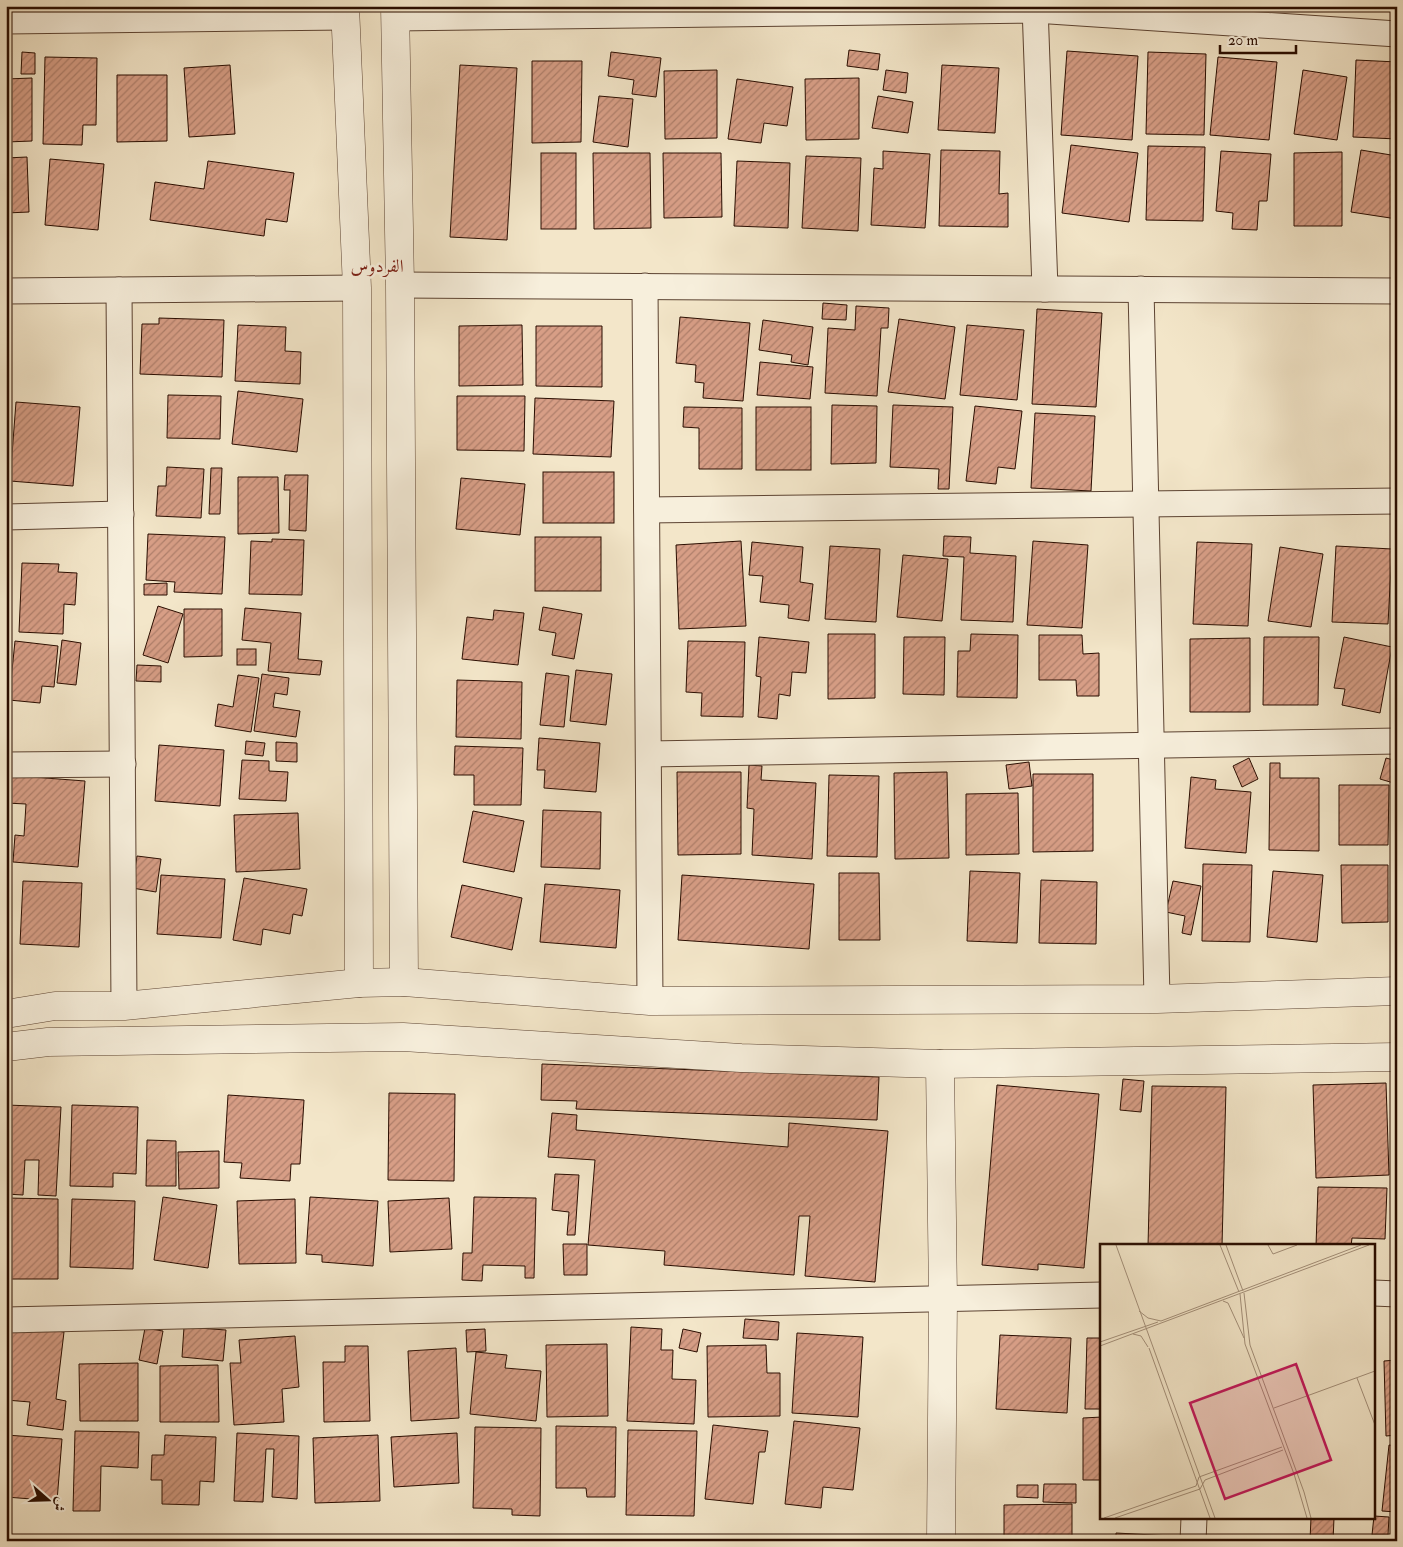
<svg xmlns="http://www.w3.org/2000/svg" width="1403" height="1547" viewBox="0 0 1403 1547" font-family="'IM FELL Double Pica',Amiri,serif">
	<defs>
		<pattern id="building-hatch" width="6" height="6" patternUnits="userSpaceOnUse" patternTransform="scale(1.25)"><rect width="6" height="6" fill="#d79e86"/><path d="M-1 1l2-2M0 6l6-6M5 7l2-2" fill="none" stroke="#af7f6b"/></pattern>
	</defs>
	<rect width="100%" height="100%" fill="#f3e6c9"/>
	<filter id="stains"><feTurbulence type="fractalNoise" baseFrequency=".004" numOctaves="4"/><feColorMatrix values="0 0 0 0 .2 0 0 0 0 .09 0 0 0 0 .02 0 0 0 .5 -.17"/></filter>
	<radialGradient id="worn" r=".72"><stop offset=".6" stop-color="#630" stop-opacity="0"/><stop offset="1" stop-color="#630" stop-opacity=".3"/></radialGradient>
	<g fill="url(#building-hatch)" stroke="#2a0d00">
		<polygon points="849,50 880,54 878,70 847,66"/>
		<polygon points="1067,51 1138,56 1132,140 1061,135"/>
		<polygon points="22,52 35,53 35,74 21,74"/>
		<polygon points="611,52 661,58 656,97 632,94 634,80 608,76"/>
		<polygon points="1148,52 1206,54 1204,135 1146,134"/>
		<polygon points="45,57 97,58 96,125 83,125 82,145 43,144"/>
		<polygon points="1218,57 1277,62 1269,140 1210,135"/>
		<polygon points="1356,60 1397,62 1397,139 1353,137"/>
		<polygon points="532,61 582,61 581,142 532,143"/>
		<polygon points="230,65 235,134 189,137 184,68"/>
		<polygon points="460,65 517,68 507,240 450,237"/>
		<polygon points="942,65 999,68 995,133 938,130"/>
		<polygon points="717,70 717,138 665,139 664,71"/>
		<polygon points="886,70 908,73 906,93 883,90"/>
		<polygon points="1303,70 1347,77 1337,140 1294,134"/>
		<polygon points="117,75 167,75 167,141 117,142"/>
		<polygon points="32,78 32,141 6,142 6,79"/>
		<polygon points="859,78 859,139 806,140 805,79"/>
		<polygon points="737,79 793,87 787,126 764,123 761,143 728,139"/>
		<polygon points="599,96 633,99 628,147 593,142"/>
		<polygon points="878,96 913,102 908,133 872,128"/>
		<polygon points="1071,145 1138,153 1129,222 1062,213"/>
		<polygon points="1148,146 1205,147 1203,221 1146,220"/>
		<polygon points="941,150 1000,151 999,194 1008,193 1008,227 939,226"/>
		<polygon points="1361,150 1397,156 1397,219 1351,212"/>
		<polygon points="883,151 930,154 925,228 871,225 874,168 883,169"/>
		<polygon points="1221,151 1271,154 1267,201 1259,201 1257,230 1232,229 1233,213 1216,211"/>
		<polygon points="1342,152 1342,226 1294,226 1294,153"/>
		<rect x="541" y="153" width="35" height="76"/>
		<polygon points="593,153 650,153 651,228 594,229"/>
		<polygon points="663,153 721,153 722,217 664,218"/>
		<polygon points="806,156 861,158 858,231 802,228"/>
		<polygon points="27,157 29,212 6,213 6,158"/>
		<polygon points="50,159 104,164 98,230 45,225"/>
		<polygon points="208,161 294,173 287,222 266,219 264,236 150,220 155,182 204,189"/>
		<polygon points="737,161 790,163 788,228 734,226"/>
		<polygon points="823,303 847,305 846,320 822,319"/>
		<polygon points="6,305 9,305 8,338 6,338"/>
		<polygon points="856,306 889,308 888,328 881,328 877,396 825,393 828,328 855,330"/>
		<polygon points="1037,309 1102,313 1096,407 1032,404"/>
		<polygon points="680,317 750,323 743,401 703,398 704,383 695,382 696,365 676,363"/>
		<polygon points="159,318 224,320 222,377 140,374 142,324 159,324"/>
		<polygon points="899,319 955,327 945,399 888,392"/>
		<polygon points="763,320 813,327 808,365 791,362 792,355 759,350"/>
		<polygon points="238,325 286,327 285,351 301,352 300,384 235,381"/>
		<polygon points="522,325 523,385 459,386 459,326"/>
		<polygon points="967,325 1024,330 1017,400 960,395"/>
		<polygon points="536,326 602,326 602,387 536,386"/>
		<polygon points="760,362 813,367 810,399 757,395"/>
		<polygon points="238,391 303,399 297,452 232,444"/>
		<polygon points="168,395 221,396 220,439 167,438"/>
		<polygon points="457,396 525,396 524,451 457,450"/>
		<polygon points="535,398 614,401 611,457 533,454"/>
		<polygon points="16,402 80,407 73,486 10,481"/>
		<polygon points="832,405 877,406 876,463 831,464"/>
		<polygon points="893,405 953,407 949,489 938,489 939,469 890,467"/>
		<polygon points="975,406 1022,411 1015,469 998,467 996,484 966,481"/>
		<polygon points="684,407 742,408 742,469 699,469 699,428 683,427"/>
		<rect x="756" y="407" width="55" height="63"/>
		<polygon points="1035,413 1095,416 1091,491 1031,488"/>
		<polygon points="167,467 204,469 201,518 156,516 158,486 166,486"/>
		<polygon points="211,468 222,468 220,514 209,514"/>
		<rect x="543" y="472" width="71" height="51"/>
		<polygon points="285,475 308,475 306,531 289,530 290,490 284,490"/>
		<polygon points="238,477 278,477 279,533 238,534"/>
		<polygon points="461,478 525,484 520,535 456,529"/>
		<polygon points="148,534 225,537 222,594 174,592 175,582 146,580"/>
		<polygon points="944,536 971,537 970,553 1016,556 1013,622 961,620 964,557 943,556"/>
		<rect x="535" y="537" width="66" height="54"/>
		<polygon points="272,539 304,540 302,595 249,594 251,541 272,542"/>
		<polygon points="741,541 746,626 679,629 676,545"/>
		<polygon points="1033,541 1088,545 1082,628 1027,625"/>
		<polygon points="752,542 803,547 800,582 813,584 809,621 788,618 789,605 760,602 763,576 749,575"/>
		<polygon points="1197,542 1252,544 1248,626 1193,624"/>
		<polygon points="830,546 880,549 876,622 825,619"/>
		<polygon points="1336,546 1392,549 1388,624 1332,622"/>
		<polygon points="1280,547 1323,554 1311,627 1268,621"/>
		<polygon points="903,555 948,559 942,621 897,617"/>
		<polygon points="22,563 59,564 58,572 77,573 75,605 64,604 63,634 19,632"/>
		<polygon points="167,583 167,595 144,595 144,584"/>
		<polygon points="1397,589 1397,622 1395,621"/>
		<polygon points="158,606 183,614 168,663 143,655"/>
		<polygon points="543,607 582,614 574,659 552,655 556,633 539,630"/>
		<polygon points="245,608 301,613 298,659 322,661 320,675 268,671 271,643 242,640"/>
		<polygon points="184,609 222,609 222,656 184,657"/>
		<polygon points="494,610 524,613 518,665 462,659 467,617 493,620"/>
		<polygon points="828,634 875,634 875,698 828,699"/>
		<polygon points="971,634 1018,635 1017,698 957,697 958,651 970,651"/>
		<polygon points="1039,635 1082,635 1083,654 1099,653 1099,696 1077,696 1076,680 1039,680"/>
		<polygon points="759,637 809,642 806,673 792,672 790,696 779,694 777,719 758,717 761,677 756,676"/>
		<polygon points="904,637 945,637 944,695 903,694"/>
		<polygon points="1264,637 1319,637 1318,705 1263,705"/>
		<polygon points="1344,637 1392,647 1380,713 1342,705 1345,689 1334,688"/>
		<polygon points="1250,638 1250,712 1190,712 1190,639"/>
		<polygon points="62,640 81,643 76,685 57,683"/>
		<polygon points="15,641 58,646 54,687 42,686 40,703 9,700"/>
		<polygon points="688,641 745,642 743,717 701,716 702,693 686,692"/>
		<rect x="237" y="649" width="19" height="16"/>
		<polygon points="137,665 161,666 161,682 136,681"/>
		<polygon points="576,670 612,674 606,725 570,721"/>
		<polygon points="546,673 569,676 564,727 540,725"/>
		<polygon points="262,674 289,678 287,695 275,693 273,707 300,711 296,737 254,731"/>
		<polygon points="238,675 259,678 251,732 215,726 218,704 233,707"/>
		<polygon points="457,680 522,682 521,739 456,737"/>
		<polygon points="539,738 600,743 596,792 544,788 545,770 537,770"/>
		<polygon points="246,741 265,743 263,756 245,754"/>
		<polygon points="276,742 297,743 297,762 276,761"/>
		<polygon points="159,745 224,750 220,806 155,801"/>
		<polygon points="455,746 523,748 521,805 474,805 474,775 454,775"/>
		<polygon points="1249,758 1258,779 1242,787 1233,766"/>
		<polygon points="1386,758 1397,761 1397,784 1380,779"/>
		<polygon points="242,760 269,761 269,771 288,772 286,801 239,799"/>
		<polygon points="1029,762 1032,786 1009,789 1006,765"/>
		<polygon points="1270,763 1280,763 1280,778 1319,778 1319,851 1269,850"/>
		<polygon points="749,765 762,766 761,780 816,783 812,859 752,855 754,809 747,808"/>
		<polygon points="677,772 741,772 741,854 678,855"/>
		<polygon points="947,772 949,858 895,859 894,773"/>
		<polygon points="1033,774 1093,774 1093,851 1033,852"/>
		<polygon points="6,775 85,781 78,867 13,862 15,835 24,836 26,804 6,803"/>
		<polygon points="829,775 879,776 877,857 827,856"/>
		<polygon points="1191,777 1216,780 1215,789 1251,792 1246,853 1185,848"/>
		<polygon points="1339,785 1389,785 1388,845 1339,845"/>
		<polygon points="1018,793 1019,854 966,855 966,794"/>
		<polygon points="543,810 601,812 600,869 541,867"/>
		<polygon points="473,811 524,821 514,872 463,862"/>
		<polygon points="298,813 300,869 236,872 234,815"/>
		<polygon points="137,856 161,859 156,892 132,888"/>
		<polygon points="1203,864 1252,865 1250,942 1202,941"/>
		<polygon points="1341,865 1388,865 1388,922 1342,923"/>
		<polygon points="970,871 1020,873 1017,943 967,941"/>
		<polygon points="1273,871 1323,875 1317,942 1267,937"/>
		<polygon points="839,873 879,873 880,940 839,940"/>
		<polygon points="161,875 225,879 221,938 157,934"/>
		<polygon points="682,875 814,884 809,949 678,940"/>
		<polygon points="244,878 307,889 302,916 293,914 290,934 263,929 261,945 233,940"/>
		<polygon points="1041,880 1097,882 1096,944 1039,943"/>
		<polygon points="23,881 82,883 79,947 20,944"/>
		<polygon points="1173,881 1201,886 1191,935 1182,933 1185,916 1166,912"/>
		<polygon points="545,884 620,890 616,948 540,942"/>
		<polygon points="462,885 522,898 512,950 451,937"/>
		<polygon points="542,1064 879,1077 877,1120 576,1109 577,1101 541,1100"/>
		<polygon points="1123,1079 1144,1081 1141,1112 1120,1110"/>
		<polygon points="1386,1083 1389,1175 1316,1178 1313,1085"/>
		<polygon points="997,1085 1099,1094 1084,1268 1038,1264 1038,1270 982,1265"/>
		<polygon points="1152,1086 1226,1087 1222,1246 1148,1246"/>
		<polygon points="389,1093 455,1094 454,1181 388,1180"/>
		<polygon points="228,1095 304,1100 300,1164 291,1164 290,1181 240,1178 242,1163 224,1162"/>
		<polygon points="6,1105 61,1107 56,1196 38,1195 39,1160 25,1160 23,1195 6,1194"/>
		<polygon points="72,1105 138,1107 136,1174 113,1173 113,1187 70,1186"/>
		<polygon points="552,1113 577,1115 576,1130 788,1147 789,1123 888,1131 875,1282 805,1276 810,1216 799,1216 794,1275 664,1265 665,1251 588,1245 595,1160 548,1157"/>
		<polygon points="147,1140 176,1141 176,1186 146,1186"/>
		<polygon points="219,1151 219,1188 179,1189 178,1152"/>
		<polygon points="555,1174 579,1175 575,1235 567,1235 569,1212 552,1210"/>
		<polygon points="1318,1187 1387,1188 1385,1239 1352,1238 1351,1246 1316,1246"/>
		<polygon points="163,1197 217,1205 208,1268 154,1260"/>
		<polygon points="310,1197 378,1201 373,1266 322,1262 322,1255 306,1254"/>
		<polygon points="474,1197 536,1198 534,1278 525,1278 525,1266 483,1265 482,1281 462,1280 463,1253 472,1253"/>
		<polygon points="6,1198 58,1199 58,1279 6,1279"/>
		<polygon points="449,1198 452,1249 390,1252 388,1201"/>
		<polygon points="72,1199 135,1201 133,1269 70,1267"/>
		<polygon points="295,1199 296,1263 239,1264 237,1201"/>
		<polygon points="563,1244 587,1244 587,1275 564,1275"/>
		<polygon points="745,1319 779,1322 778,1340 743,1338"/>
		<polygon points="26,1327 64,1332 56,1399 66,1401 63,1430 27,1425 30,1402 6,1400 6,1328"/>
		<polygon points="184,1327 226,1330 223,1361 182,1357"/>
		<polygon points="631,1327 662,1329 661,1350 673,1350 672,1379 696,1380 694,1424 627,1421"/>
		<polygon points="145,1328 163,1331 157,1364 139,1360"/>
		<polygon points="485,1329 486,1351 467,1352 466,1330"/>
		<polygon points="683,1329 701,1333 697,1352 679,1348"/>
		<polygon points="797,1333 863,1337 858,1417 792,1413"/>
		<polygon points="1000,1335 1071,1338 1067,1413 996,1409"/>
		<polygon points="295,1336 299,1387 282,1389 284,1422 234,1425 230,1363 241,1363 239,1340"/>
		<polygon points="1087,1338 1102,1338 1102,1409 1085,1409"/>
		<polygon points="607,1344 608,1416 547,1417 546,1345"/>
		<polygon points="766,1345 767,1373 780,1373 780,1416 708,1417 707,1346"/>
		<polygon points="345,1346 368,1346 370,1421 324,1422 323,1362 345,1362"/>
		<polygon points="456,1348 459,1418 411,1421 408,1351"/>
		<polygon points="476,1352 507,1355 505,1368 541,1371 536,1421 470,1414"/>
		<polygon points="1397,1360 1397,1435 1386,1436 1384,1361"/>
		<polygon points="138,1363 138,1421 80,1421 79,1364"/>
		<polygon points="218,1365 219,1422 160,1422 160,1366"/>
		<polygon points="1102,1417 1102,1480 1083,1480 1083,1418"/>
		<polygon points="794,1421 860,1428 853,1490 823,1487 821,1508 785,1504"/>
		<polygon points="713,1425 768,1431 765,1452 759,1452 753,1504 705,1499"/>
		<polygon points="556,1426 616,1427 615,1497 587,1497 586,1488 556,1488"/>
		<polygon points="475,1427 541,1428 540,1516 512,1515 512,1509 473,1508"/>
		<polygon points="628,1430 697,1431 694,1516 626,1515"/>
		<polygon points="75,1431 139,1432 138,1468 101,1466 100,1511 73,1511"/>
		<polygon points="237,1433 299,1436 297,1499 272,1497 274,1449 266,1449 263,1502 234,1501"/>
		<polygon points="457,1433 459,1483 394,1487 391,1437"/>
		<polygon points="6,1435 62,1439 57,1501 6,1497"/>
		<polygon points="165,1435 216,1437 214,1482 200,1481 199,1505 162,1504 162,1480 151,1480 152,1455 164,1455"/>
		<polygon points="378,1435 380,1501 315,1503 313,1438"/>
		<polygon points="1389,1445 1397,1446 1397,1512 1382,1511"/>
		<polygon points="1044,1484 1076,1484 1076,1503 1043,1502"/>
		<polygon points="1017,1485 1038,1485 1038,1498 1017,1497"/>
		<polygon points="1072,1504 1072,1541 1004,1541 1004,1505"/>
		<polygon points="1374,1516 1389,1517 1388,1535 1372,1535"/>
		<polygon points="1115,1518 1166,1518 1115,1519"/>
		<polygon points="1311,1518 1364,1518 1334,1518 1333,1541 1310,1540"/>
		<polygon points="1116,1533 1172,1536 1172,1541 1116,1541"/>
	</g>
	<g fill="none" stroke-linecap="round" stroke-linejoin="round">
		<defs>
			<g id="minor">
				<polyline points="1035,6 1045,289"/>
				<polyline points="395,18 1035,10 1397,34"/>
				<polyline points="6,21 346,17"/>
				<polyline points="400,285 1397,291"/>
				<polyline points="645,286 650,1001"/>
				<polyline points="1141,289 1157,999"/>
				<polyline points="119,290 124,1006"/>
				<polyline points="6,291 357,288"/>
				<polyline points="647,510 1397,501"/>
				<polyline points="6,517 121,514"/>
				<polyline points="649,754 1397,741"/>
				<polyline points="6,765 123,764"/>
				<polyline points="1374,1293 1397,1294"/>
				<polyline points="6,1320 1102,1295"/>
				<polyline points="1193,1541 1194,1518"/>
			</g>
			<g id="tertiary">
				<polyline points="345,6 357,288 359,983"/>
				<polyline points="395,6 400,285 404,982"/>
				<polyline points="6,1014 55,1006 124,1006 359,983 404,982 650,1001 1157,999 1397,991"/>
				<polyline points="6,1047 48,1042 403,1037 741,1058 940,1064 1397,1057"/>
				<polyline points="940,1064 943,1299 941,1541"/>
			</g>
		</defs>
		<use href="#minor" stroke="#5c4332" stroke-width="27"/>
		<use href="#tertiary" stroke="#5c4332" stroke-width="29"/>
		<use href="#minor" stroke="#f7efdc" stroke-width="25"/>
		<use href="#tertiary" stroke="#f7efdc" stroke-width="28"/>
	</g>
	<g text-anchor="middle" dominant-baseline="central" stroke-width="5" stroke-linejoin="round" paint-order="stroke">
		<g font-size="18" fill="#7a1f14" stroke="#f7efdc">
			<text x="377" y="266">الفردوس</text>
		</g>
	</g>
	<g transform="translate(1100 1244)">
		<rect width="275" height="275" fill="#f3e6c9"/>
		<path fill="none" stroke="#a38f79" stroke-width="1" d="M 16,1 L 115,274M 120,1 L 139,48M 126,1 L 143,47M 168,1 L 173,10 L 197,1M 144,49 L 150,101 L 204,248 L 211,274M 140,50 L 145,100 L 194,230 L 207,274M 123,57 L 128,59 L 144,94M 39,67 L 48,74 L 61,77 L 261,1M 33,90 L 41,92 L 48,103M 0,98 L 58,78M 0,102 L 269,1M 49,104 L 110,274M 257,134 L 275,181M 174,164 L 275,127M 4,274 L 96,242 L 99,233 L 182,203M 15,274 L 100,245 L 105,236 L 183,206"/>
		<path fill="#c2185b" fill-opacity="0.15" stroke="#c2185b" stroke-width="2.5" d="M 196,120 L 231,216 L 125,255 L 90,159 Z"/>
		<rect width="275" height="275" fill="none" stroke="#2a0d00" stroke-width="2.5"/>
	</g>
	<rect width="1403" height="1547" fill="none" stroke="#f3e6c9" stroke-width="25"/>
	<rect x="8" y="8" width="1388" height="1532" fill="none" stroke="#2a0d00" stroke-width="2.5"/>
	<rect x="12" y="12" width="1378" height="1522" fill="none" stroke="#2a0d00"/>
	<g transform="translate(48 1500) rotate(110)" stroke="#f7efdc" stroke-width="4" paint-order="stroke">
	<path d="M0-4L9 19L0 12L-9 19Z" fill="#2a0d00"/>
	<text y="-8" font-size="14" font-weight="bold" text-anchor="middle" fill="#2a0d00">ش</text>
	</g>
	<path d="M1220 45v8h76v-8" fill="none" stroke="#2a0d00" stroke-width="2.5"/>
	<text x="1228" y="45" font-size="15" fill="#2a0d00" stroke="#f7efdc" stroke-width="4" paint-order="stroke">20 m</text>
	<rect width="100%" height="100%" filter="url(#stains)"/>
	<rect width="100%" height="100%" fill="url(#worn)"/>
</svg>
